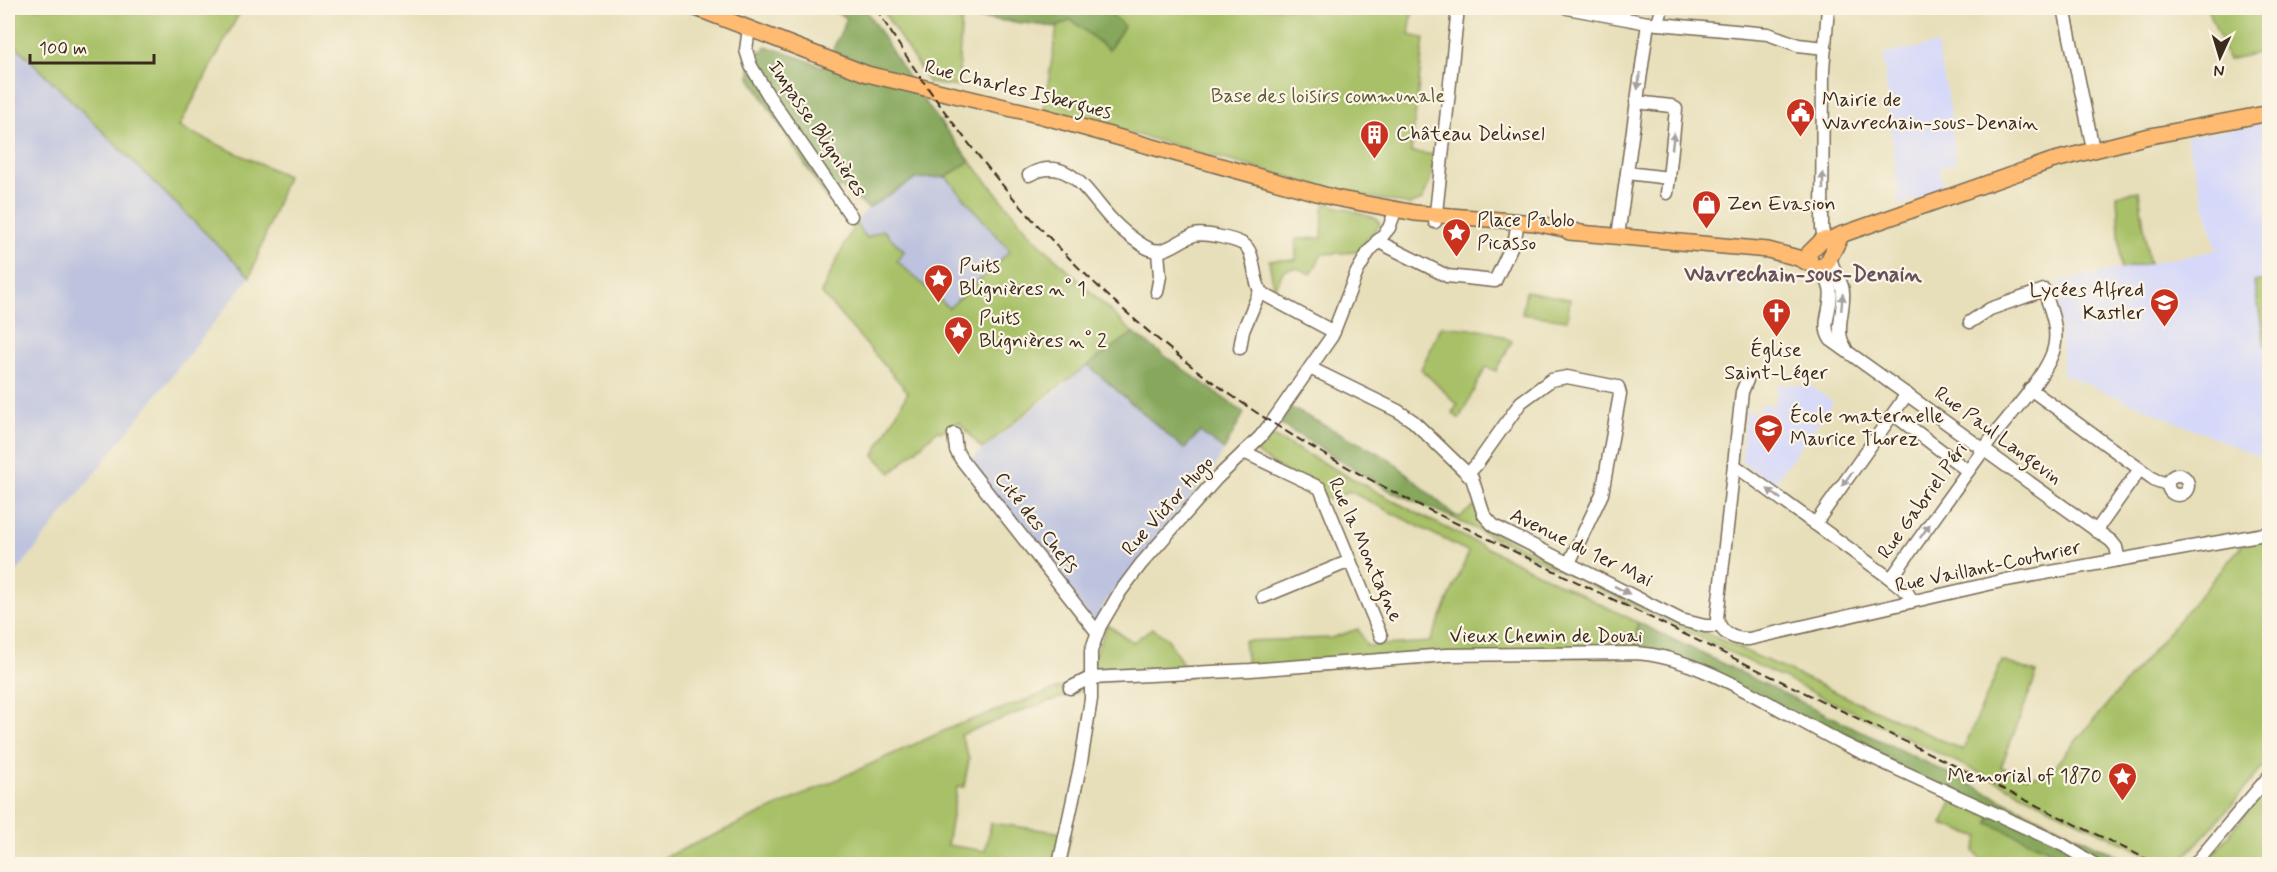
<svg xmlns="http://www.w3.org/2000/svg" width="2277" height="872" viewBox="0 0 2277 872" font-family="Mynerve,sans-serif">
	<rect width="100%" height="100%" fill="#fcf5e5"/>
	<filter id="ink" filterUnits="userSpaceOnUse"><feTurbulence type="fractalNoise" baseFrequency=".0167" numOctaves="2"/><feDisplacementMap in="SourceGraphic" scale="12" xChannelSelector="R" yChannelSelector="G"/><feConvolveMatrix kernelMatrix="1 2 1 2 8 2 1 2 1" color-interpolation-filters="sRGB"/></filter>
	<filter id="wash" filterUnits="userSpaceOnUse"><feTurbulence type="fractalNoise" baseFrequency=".008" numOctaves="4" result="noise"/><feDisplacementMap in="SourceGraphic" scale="24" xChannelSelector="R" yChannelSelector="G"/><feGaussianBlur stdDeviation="1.35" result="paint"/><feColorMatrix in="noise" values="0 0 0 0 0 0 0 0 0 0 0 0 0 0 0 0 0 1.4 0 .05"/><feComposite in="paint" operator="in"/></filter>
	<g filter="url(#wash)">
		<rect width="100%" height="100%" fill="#e7dfba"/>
		<g fill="#d5d8f9">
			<polygon points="1937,44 1951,115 1955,164 1940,167 1943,189 1899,205 1883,54"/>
			<polygon points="2269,122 2269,461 2063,374 2058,281 2217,250 2186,137"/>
			<polygon points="1805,382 1833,402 1773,484 1741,461 1746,411 1758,413 1761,404 1776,405 1777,384 1804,386"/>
		</g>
		<g fill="#bdc3de">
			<polygon points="8,38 250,277 8,583"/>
			<polygon points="946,177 1010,251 948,308 896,261 904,251 883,230 867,238 855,223 868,208 915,179"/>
			<polygon points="1088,365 1184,448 1200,432 1224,450 1213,470 1108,598 1094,623 966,464"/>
		</g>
		<g fill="#a8c167" stroke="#727642" stroke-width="1.5">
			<polygon points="8,8 242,8 179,127 287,176 250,277 8,38"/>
			<polygon points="881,8 1413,8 1409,35 1424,38 1411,152 1435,155 1430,181 1422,200 1409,205 1335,190 1044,109 1057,27 962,16 959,60 960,87 929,83"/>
			<polygon points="2208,8 2269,8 2269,50 2228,60"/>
			<polygon points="970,161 1032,236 1133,333 1052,391 982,449 959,422 940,432 938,430 891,473 874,455 908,392 821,293 855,223 867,238 883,230 904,251 897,261 949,308 1010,251 946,177"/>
			<polygon points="2139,191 2149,263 2121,269 2117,195"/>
			<polygon points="1326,203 1375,218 1380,224 1357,252 1322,254 1311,274 1297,268 1284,270 1274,289 1269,260 1296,260 1296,239 1322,238 1323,209"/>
			<polygon points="2269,279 2269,345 2265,345 2254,282"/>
			<polygon points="1526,291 1570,299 1567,320 1522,314"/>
			<polygon points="1441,326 1490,331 1512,341 1496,371 1486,367 1459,419 1452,412 1458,405 1421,369"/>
			<polygon points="1271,435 1424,517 1637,622 1636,656 1486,658 1248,672 1244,641 1331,638 1358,629 1367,646 1430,642 1469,552 1349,491 1330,500 1253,451"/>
			<polygon points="1475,505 1481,527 1697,629 1963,750 2002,661 2037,673 2001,767 2026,777 2047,775 2244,543 2269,539 2269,760 2229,808 2178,864 2167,864 1453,518 1454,515 1460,517"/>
			<polygon points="1107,625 1133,642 1152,628 1168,639 1190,676 1104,680 1076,693 1027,709 961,735 969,759 964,787 957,787 947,845 985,851 991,823 1071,834 1064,864 650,864 957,725 1070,684 1096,653"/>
			<polygon points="2269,784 2269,864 2206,864"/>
			<polygon points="1953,800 1991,817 1988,823 2081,864 1984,864 1974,851 1979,837 1942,824"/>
		</g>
		<g fill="#86a75c" stroke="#60683d" stroke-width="1.5">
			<polygon points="827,8 865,8 917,92 970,161 946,177 915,179 868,208 840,187 827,199 750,78 751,48 763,52 766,46 825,67 847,18"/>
			<polygon points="898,8 1105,8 1124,26 1109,50 1071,20 1057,27"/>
			<polygon points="1133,333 1244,413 1224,450 1200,432 1184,449 1088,365"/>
			<polygon points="1291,408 1390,459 1454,515 1453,518 1389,490 1279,423"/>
			<polygon points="1637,622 2134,864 2081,864 1988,823 1991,817 1722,683 1671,661 1636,656"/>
		</g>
	</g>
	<g filter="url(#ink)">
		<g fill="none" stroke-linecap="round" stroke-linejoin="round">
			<defs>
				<g id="minor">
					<polyline points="1567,8 1648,23 1768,34 1798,45 1825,48"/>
					<polyline points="2064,8 2093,149"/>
					<polyline points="1658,24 1662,8"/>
					<polyline points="749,28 746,50 751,66 770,98 851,216"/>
					<polyline points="1627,173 1669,178 1676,109 1671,106 1636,102"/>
					<path d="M 1029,175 C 1069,153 1088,195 1112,220 C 1121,230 1133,239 1144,246 C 1163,259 1176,241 1194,235 C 1203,232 1234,239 1243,244 C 1257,252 1251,282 1263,294 L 1334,332"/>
					<polyline points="1667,193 1669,178"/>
					<polyline points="1435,222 1458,8"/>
					<polyline points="1618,236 1648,23"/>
					<polyline points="1824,239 1822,228 1823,70 1828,8"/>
					<polyline points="1377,241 1447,276 1495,281 1515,239 1518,221"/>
					<path d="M 1830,256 C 1832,272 1843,281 1843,292 C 1845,311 1833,331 1846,349"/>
					<path d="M 1815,267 C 1849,294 1815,317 1831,340 L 2111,541 L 2116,547 L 2119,560"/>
					<polyline points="1157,292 1160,276 1158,252"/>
					<polyline points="1240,348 1243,331 1260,291"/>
					<polyline points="1310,368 1398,411 1413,421 1472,478 1484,515 1494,526 1681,620 1705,626 1720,626"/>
					<path d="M 1747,380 L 1742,392 L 1717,618 C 1720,633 1734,640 1749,639 L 2006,580 L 2270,533"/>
					<polyline points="2030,389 2155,480 2167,484"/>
					<polyline points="1893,414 1968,471"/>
					<polyline points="954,434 956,450 961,459 1097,632"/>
					<polyline points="1244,452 1320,488 1381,636"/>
					<polyline points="1734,465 1891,579 1907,592 1912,601"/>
					<polyline points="1468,474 1477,464 1521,402 1551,380 1567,377 1618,387 1620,394 1602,494 1569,563"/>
					<circle cx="2178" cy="485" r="10"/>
					<polyline points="1815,524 1907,394"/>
					<polyline points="2096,531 2140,469"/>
					<path d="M 1891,579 C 1925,530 1960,482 1995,434 C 2012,413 2048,373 2054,348 C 2059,328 2050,309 2044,290 L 1990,309 L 1970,322"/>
					<polyline points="1263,597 1350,561"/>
					<path d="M 1070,688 L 1090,678 L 1251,670 L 1446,655 L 1633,653 C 1697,654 1782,713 1840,742 C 1914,778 1989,810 2063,845 L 2094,864"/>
					<polyline points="1059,864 1081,762 1091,699 1091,651 1100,626 1120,592 1141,564 1216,479 1260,437 1272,422 1332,336 1357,272 1368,253 1389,228 1396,209"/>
					<polyline points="2195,864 2270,775"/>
				</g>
				<g id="major">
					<polyline points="696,8 867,74 1042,116 1335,198 1415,213 1535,223 1578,232"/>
					<polyline points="1569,232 1768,250 1798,258 1818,268 1827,263 1842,234"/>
					<polyline points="1835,237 2051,161 2145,137 2270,113"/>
					<polyline points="1810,264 1809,253 1822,240 1830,239 1834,247"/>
				</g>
			</defs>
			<use href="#minor" stroke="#776955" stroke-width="15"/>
			<use href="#major" stroke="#776955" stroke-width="18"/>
			<use href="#minor" stroke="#fff" stroke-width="12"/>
			<use href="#major" stroke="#febb71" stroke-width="15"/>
			<path stroke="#3b2a1e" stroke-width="2" stroke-dasharray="9 4.5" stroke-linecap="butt" d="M 876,8 C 970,164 1091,299 1241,402 C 1299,442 1360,475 1423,507 L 2157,864"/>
		</g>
		<defs><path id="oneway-solid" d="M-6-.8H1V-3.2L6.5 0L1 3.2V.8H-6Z" transform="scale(1.5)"/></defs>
		<g fill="#a79f9a">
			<use href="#oneway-solid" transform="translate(1639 81) rotate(99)"/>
			<use href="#oneway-solid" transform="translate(1673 141) rotate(-83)"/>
			<use href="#oneway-solid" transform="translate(1823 181) rotate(-90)"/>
			<use href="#oneway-solid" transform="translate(1842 302) rotate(-85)"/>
			<use href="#oneway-solid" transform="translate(1847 479) rotate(125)"/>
			<use href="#oneway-solid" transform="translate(1774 494) rotate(-144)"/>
			<use href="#oneway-solid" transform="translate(1925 531) rotate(-55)"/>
			<use href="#oneway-solid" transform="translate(1622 590) rotate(27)"/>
		</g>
	</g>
	<defs>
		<symbol id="civic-pin" viewBox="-11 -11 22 30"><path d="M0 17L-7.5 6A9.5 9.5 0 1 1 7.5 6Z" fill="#c8321e" stroke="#fcf5e5"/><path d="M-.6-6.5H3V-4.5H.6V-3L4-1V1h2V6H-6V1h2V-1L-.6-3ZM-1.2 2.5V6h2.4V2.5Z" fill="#fff"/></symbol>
		<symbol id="building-pin" viewBox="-11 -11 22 30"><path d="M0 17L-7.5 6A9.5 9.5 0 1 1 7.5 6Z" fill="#c8321e" stroke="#fcf5e5"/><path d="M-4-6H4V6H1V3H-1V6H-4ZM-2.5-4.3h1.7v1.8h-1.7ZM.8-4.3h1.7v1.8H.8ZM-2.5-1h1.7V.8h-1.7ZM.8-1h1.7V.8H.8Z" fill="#fff"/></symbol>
		<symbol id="shop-pin" viewBox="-11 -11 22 30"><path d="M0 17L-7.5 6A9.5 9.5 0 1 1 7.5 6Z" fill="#c8321e" stroke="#fcf5e5"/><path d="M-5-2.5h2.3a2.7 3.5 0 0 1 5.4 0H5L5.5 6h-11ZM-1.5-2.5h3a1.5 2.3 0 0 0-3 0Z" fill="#fff"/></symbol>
		<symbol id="sight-pin" viewBox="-11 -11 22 30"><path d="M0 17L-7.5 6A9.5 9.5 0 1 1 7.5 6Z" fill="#c8321e" stroke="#fcf5e5"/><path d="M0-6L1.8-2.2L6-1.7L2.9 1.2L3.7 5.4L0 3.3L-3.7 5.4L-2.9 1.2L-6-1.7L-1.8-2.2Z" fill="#fff"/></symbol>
		<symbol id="school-pin" viewBox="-11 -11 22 30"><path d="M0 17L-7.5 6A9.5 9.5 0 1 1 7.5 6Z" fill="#c8321e" stroke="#fcf5e5"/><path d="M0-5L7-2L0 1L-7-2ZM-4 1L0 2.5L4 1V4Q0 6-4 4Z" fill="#fff"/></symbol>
		<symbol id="church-pin" viewBox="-11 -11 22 30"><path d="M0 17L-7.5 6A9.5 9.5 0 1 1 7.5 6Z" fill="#c8321e" stroke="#fcf5e5"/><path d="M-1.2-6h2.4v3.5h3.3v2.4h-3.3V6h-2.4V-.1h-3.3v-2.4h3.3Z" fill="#fff"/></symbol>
	</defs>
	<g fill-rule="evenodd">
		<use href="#civic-pin" x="1784" y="96" width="33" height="45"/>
		<use href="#building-pin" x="1358" y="118" width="33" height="45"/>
		<use href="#shop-pin" x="1690" y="188" width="33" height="45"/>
		<use href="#sight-pin" x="1440" y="216" width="33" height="45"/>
		<use href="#sight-pin" x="922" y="262" width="33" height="45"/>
		<use href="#school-pin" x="2148" y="286" width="33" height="45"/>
		<use href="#church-pin" x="1760" y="296" width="33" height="45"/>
		<use href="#sight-pin" x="942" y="314" width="33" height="45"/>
		<use href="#school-pin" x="1752" y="412" width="33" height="45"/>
		<use href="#sight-pin" x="2106" y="760" width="33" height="45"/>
	</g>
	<g text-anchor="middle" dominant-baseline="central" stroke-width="4.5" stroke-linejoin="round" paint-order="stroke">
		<g font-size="20" fill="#3b2a1e" stroke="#fcf5e5">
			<text transform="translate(1018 90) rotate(14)">Rue Charles Isbergues</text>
			<text transform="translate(817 129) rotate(56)">Impasse Blignières</text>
			<text transform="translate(1998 436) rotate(36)">Rue Paul Langevin</text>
			<text transform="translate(1923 501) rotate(-54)">Rue Gabriel Péri</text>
			<text transform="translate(1168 506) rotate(-48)">Rue Victor Hugo</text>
			<text transform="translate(1036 523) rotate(52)">Cité des Chefs</text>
			<text transform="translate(1581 548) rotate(26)">Avenue du 1er Mai</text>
			<text transform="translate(1365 550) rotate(66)">Rue la Montagne</text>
			<text transform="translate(1988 567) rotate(-12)">Rue Vaillant-Couturier</text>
			<text x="1546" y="636">Vieux Chemin de Douai</text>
		</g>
		<g font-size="20" fill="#5c5734" stroke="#fcf5e5">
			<text x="1328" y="96">Base des loisirs communale</text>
		</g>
		<g font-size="20" fill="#3b2a1e" stroke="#fcf5e5" text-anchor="start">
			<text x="1822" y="100">Mairie de<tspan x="1822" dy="23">Wavrechain-sous-Denain</tspan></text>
			<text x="1396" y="134">Château Delinsel</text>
			<text x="1727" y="204">Zen Evasion</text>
			<text x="1477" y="220">Place Pablo<tspan x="1477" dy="23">Picasso</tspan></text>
			<text x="959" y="266">Puits<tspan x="959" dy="23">Blignières n° 1</tspan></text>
			<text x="2144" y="290" text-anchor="end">Lycées Alfred<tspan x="2144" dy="23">Kastler</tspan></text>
			<text x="979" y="318">Puits<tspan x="979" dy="23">Blignières n° 2</tspan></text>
			<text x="1776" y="350" text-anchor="middle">Église<tspan x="1776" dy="23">Saint-Léger</tspan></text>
			<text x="1790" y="416">École maternelle<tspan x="1790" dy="23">Maurice Thorez</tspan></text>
			<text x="2102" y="776" text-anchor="end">Memorial of 1870</text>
		</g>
		<g font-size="22" font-weight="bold" fill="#67515d" stroke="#fcf5e5">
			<text x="1803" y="275">Wavrechain-sous-Denain</text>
		</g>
	</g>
	<rect width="2277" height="872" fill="none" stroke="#fcf5e5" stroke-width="30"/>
	<g transform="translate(2220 57) rotate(184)" stroke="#fcf5e5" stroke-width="4.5" paint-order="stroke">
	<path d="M0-4.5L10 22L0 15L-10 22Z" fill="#3b2a1e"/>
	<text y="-9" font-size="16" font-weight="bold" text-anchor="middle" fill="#3b2a1e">N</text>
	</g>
	<path d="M30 54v9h124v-9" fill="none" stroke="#3b2a1e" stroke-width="3"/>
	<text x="39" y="54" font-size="18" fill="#3b2a1e" stroke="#fcf5e5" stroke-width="4.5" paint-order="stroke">100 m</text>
</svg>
